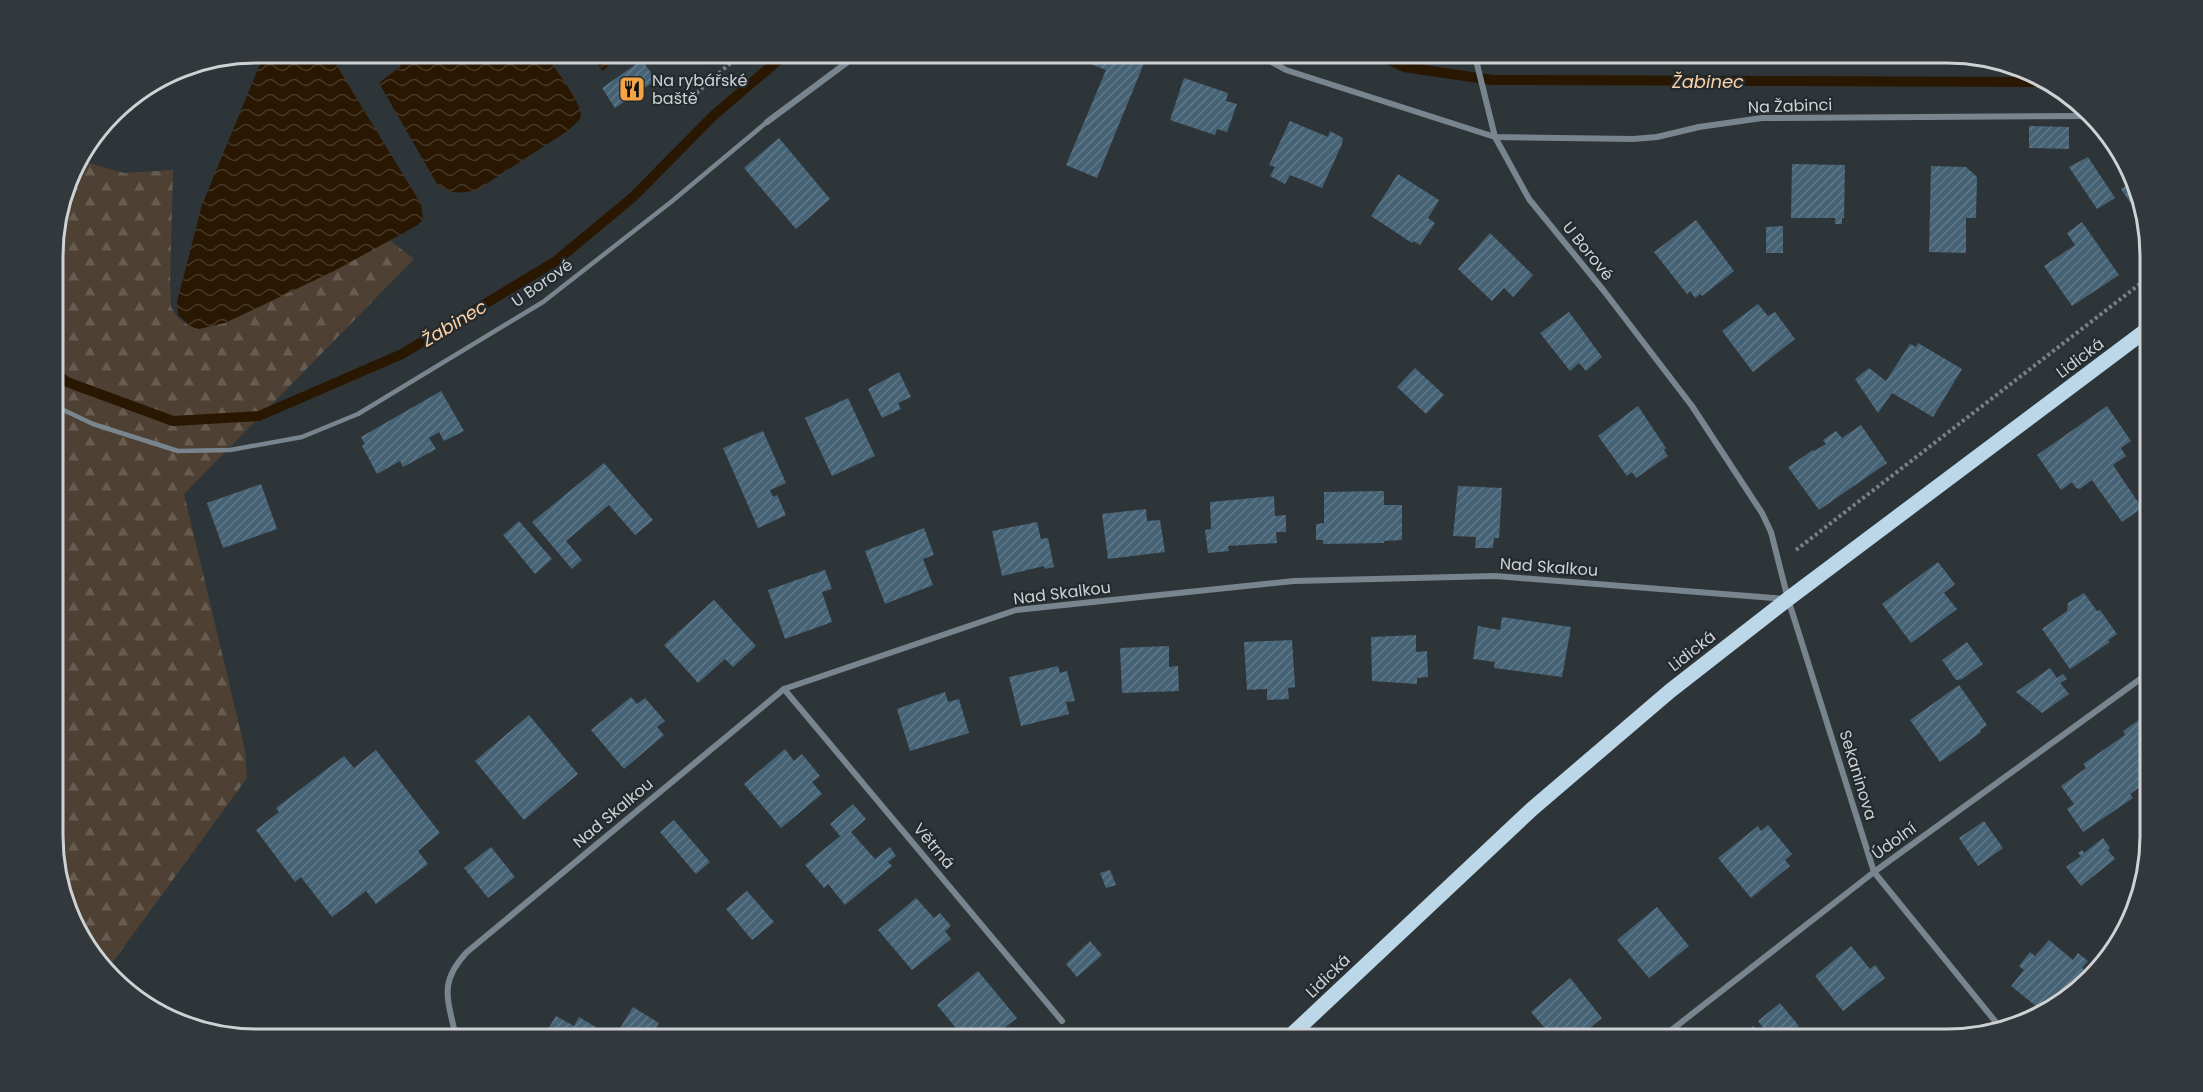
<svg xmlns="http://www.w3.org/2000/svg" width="2203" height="1092" viewBox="0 0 2203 1092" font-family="Poppins,sans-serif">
	<defs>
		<pattern id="industrial-grid" width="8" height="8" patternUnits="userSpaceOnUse" patternTransform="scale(1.5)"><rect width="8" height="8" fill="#323f48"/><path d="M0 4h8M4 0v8" fill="none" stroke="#4e5a62"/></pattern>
		<pattern id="forest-firs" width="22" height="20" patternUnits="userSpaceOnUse" patternTransform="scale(1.5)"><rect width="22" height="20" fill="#4e4134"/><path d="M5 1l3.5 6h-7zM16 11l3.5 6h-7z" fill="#665c50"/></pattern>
		<pattern id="water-waves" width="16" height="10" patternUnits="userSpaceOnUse" patternTransform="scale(1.5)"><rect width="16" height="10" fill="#291702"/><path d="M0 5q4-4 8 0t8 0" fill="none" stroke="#473826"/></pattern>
		<pattern id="building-hatch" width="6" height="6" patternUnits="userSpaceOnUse" patternTransform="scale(1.5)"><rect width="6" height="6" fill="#466375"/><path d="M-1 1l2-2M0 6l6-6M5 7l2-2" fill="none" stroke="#607888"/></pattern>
	</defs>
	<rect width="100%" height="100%" fill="#2e3539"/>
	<polygon fill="url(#industrial-grid)" points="1947,53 1977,60 1652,58 1486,53"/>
	<polygon fill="url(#forest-firs)" points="78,160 124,173 173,170 170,283 171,307 178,318 189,326 205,326 388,239 414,259 184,494 245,750 247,778 107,970 94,960 54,863 53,243 74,166"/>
	<g fill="url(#water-waves)">
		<polygon points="265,52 329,53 421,204 423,219 418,225 334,271 225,323 199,329 192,327 178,315 177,302 202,205"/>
		<path d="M 394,53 L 544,53 C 552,64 582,103 581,116 C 580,121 572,126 569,130 L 477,190 C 461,194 450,194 437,184 L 379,83 L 401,66 Z"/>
		<polygon points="591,53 625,53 602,71"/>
	</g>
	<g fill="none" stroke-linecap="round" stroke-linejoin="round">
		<g stroke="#291702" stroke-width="10">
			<polyline points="1372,52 1404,67 1492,80 2047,82"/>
			<polyline points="53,371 67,382 173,421 259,416 402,354 556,261 633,197 714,115 788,52"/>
		</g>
	</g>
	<g fill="url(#building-hatch)">
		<polygon points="1086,52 1139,52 1147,56 1097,178 1066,165 1106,70 1083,61"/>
		<polygon points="642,60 656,80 615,108 602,88"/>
		<polygon points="1184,78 1228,93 1226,101 1237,104 1227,132 1217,129 1215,135 1170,120"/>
		<polygon points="1290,121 1328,137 1330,131 1343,138 1342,144 1322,188 1290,175 1285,184 1270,176 1275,167 1269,165"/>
		<polygon points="2029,126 2069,127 2069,149 2029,148"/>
		<polygon points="779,138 830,199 796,229 744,168"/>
		<polygon points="2088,157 2115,198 2097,209 2069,167"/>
		<polygon points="1792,164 1845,165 1844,218 1842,218 1842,224 1835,224 1835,218 1791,218"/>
		<polygon points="1931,166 1966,167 1977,177 1976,218 1966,218 1966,253 1929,252"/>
		<polygon points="1398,174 1439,200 1428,218 1435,223 1420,245 1414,241 1412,243 1371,216"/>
		<polygon points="2130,183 2147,225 2146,226 2121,189"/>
		<polygon points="1696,220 1734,271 1702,296 1700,294 1695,298 1690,291 1687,294 1654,252"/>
		<polygon points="2082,222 2119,275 2072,306 2044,266 2075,245 2067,233"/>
		<polygon points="1783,226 1783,253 1766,253 1766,227"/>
		<polygon points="1490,233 1533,275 1513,297 1504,288 1492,301 1458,269"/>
		<polygon points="1758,304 1768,316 1775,312 1795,339 1753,372 1722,331"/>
		<polygon points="1569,312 1602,357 1586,371 1579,363 1570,371 1540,333"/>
		<polygon points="1918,343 1962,369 1933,417 1892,393 1878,413 1855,379 1869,368 1886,381 1910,344 1916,347"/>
		<polygon points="1415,368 1444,395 1426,414 1397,387"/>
		<polygon points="899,372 911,397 898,403 901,409 882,418 868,389"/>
		<polygon points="441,391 464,431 444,441 439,432 429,438 436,449 403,467 400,461 377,474 362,446 365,444 361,437"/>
		<polygon points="848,398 875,456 832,476 805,418"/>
		<polygon points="1638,406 1666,448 1664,450 1668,456 1636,478 1632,472 1627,476 1598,436"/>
		<polygon points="2107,406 2131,441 2121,448 2126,456 2113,465 2142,508 2122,522 2092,480 2080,489 2076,488 2072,482 2061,490 2037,455"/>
		<polygon points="1861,425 1887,463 1819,510 1788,467 1813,450 1814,451 1826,444 1823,440 1836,431 1842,438"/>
		<polygon points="763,431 786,483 770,490 773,497 777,495 786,515 758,528 723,448"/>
		<polygon points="604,463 653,520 635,535 609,505 566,541 582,560 572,569 532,522"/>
		<polygon points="261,484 277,529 223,548 207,503"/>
		<polygon points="1458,486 1502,488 1499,538 1494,538 1493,548 1475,548 1476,537 1453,536"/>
		<polygon points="1384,491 1384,505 1402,505 1402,540 1384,541 1384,543 1323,544 1323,540 1316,540 1316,524 1324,523 1324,492"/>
		<polygon points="1274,496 1275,516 1286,515 1286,532 1276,532 1277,543 1228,546 1229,551 1208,553 1205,530 1211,529 1210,502"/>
		<polygon points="1146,509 1147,521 1160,520 1165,552 1108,559 1102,514"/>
		<polygon points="519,521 552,559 535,574 503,535"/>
		<polygon points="1037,522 1041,539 1048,538 1054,567 1045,569 1044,566 1002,576 992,531"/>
		<polygon points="924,528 934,555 923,559 933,585 885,604 865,551"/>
		<polygon points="1938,562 1955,584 1944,593 1957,609 1911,643 1882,604"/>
		<polygon points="825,570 832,589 822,592 832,622 785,639 768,590"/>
		<polygon points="2084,593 2097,611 2100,610 2117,634 2108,640 2110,642 2070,669 2042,629 2067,611 2068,603"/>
		<polygon points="714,600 756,646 733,667 725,659 698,683 664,645"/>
		<polygon points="1502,617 1571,627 1562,677 1494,668 1495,662 1473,659 1478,626 1500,630"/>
		<polygon points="1416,635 1416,652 1427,651 1428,677 1417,678 1417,684 1372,681 1371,637"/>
		<polygon points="1292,640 1295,687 1288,688 1289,699 1267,700 1267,689 1247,690 1244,642"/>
		<polygon points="1967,642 1983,664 1962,679 1956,680 1942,660"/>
		<polygon points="1169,646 1169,667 1178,666 1179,691 1122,693 1120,648"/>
		<polygon points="1058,666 1060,673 1067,671 1075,701 1066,702 1069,714 1021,726 1009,677"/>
		<polygon points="2050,668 2057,678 2063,674 2067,679 2060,683 2069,694 2042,713 2016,692"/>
		<polygon points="1959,685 1987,725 1980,730 1981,732 1940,762 1910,720"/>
		<polygon points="945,692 948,702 959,699 969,733 910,751 897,709"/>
		<polygon points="631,697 637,704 645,698 665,721 657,727 664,735 624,769 591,730"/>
		<polygon points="529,715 578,774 524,820 475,761"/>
		<polygon points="2139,720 2150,736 2150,780 2130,794 2133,798 2083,832 2067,809 2074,804 2061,786 2086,768 2083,764 2125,735 2123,731"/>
		<polygon points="785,749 794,761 802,754 820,776 812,782 822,794 781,828 744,784"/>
		<polygon points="376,750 440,833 418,851 428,864 376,904 366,891 332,917 301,877 295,882 256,830 279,812 276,808 344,756 354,768"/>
		<polygon points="853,804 866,819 851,832 875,859 890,847 896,856 888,862 892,866 845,905 828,884 824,888 805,865 840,836 830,824"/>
		<polygon points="674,820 710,862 696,874 660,832"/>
		<polygon points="1984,821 2003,848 1978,866 1959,838"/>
		<polygon points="1768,825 1792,854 1785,860 1790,866 1751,898 1718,858 1758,826 1761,831"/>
		<polygon points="2103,838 2110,848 2108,850 2115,859 2081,886 2066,867 2081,856 2078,853 2082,850 2084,853"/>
		<polygon points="491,847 515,877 488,898 464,868"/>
		<polygon points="1110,870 1116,885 1106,888 1100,873"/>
		<polygon points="747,891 774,922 752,940 726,909"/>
		<polygon points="916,898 934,918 940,913 951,926 945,931 951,939 912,970 878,930"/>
		<polygon points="1657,907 1689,946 1649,978 1617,940"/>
		<polygon points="2049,940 2073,960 2078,953 2088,961 2082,968 2088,973 2060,1005 2042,1011 2011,986 2024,970 2019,966 2030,952 2035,956"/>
		<polygon points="1090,941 1102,955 1077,977 1066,964"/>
		<polygon points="1851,946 1870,969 1875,965 1885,978 1843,1011 1815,976"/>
		<polygon points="978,971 1017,1018 990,1039 965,1039 937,1005"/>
		<polygon points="1570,978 1602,1018 1576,1039 1554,1039 1531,1012"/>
		<polygon points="1780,1003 1799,1026 1783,1039 1772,1039 1758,1021"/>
		<polygon points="633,1007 659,1023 649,1039 542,1039 556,1016 574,1026 579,1017 614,1038"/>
		<polygon points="1753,1026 1763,1039 1737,1039"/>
	</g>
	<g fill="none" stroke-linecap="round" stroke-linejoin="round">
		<g stroke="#7b8084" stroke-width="4" stroke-dasharray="3 3" stroke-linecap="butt">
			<polyline points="683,105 743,52"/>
			<polyline points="1796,550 2149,277"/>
		</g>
		<polyline stroke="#78858e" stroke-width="4.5" points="53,405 93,424 178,451 230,450 302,437 358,414 543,302 671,202 767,122"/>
		<g stroke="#78858e" stroke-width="6">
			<polyline points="1254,52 1286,70 1495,137 1633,139 1657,137 1699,127 1762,118 2088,116"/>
			<polyline points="1474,52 1495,137 1529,199 1604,291 1692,406 1762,513 1771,532 1788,599 1874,872 1999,1026"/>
			<polyline points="767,122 861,52"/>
			<polyline points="784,689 1062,1021"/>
			<path d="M 456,1039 C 449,1000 437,984 467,952 L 784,689 L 1016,610 L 1294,581 L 1495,576 L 1785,599"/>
			<polyline points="1660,1039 1874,872 2150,672"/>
		</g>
		<polyline stroke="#bbd7e8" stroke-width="15" points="1287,1039 1532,809 1670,691 1788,599 2149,328"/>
	</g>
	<defs>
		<symbol id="restaurant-square" viewBox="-11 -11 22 22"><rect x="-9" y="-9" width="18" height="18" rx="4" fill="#f4a444" stroke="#242b2f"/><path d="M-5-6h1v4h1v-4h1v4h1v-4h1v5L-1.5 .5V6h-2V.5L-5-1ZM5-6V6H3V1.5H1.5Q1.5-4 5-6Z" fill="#111"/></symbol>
	</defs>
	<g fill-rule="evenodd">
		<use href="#restaurant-square" x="617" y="74" width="30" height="30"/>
	</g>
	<g text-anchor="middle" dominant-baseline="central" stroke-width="4.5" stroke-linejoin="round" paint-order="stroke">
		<g font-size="16" fill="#ced2d5" stroke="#242b2f" text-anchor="start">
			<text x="652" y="80">Na rybářské<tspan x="652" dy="18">baště</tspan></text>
		</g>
		<g font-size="16" fill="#ced2d5" stroke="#242b2f">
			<text transform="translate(1790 106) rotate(-2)">Na Žabinci</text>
			<text transform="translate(1588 251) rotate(51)">U Borové</text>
			<text transform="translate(542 283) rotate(-35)">U Borové</text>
			<text transform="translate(2080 358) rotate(-37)">Lidická</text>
			<text transform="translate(1549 567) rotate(4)">Nad Skalkou</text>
			<text transform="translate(1062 593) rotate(-7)">Nad Skalkou</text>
			<text transform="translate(1692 651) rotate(-38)">Lidická</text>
			<text transform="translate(1858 775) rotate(73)">Sekaninova</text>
			<text transform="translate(613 813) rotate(-40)">Nad Skalkou</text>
			<text transform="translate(1894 841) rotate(-36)">Údolní</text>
			<text transform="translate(934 846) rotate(50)">Větrná</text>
			<text transform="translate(1328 976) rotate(-44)">Lidická</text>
		</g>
		<g font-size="18" font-style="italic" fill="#fbd0a4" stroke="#242b2f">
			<text x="1708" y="81">Žabinec</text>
			<text transform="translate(454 323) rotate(-31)">Žabinec</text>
		</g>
	</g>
	<path d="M0 0H2203V1092H0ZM256 63H1947A193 193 0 0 1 2140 256V836A193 193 0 0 1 1947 1029H256A193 193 0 0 1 63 836V256A193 193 0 0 1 256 63Z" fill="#32383c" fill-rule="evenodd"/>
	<path fill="none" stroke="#ced2d5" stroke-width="3" d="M256 63H1947A193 193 0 0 1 2140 256V836A193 193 0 0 1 1947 1029H256A193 193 0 0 1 63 836V256A193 193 0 0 1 256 63Z"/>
</svg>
